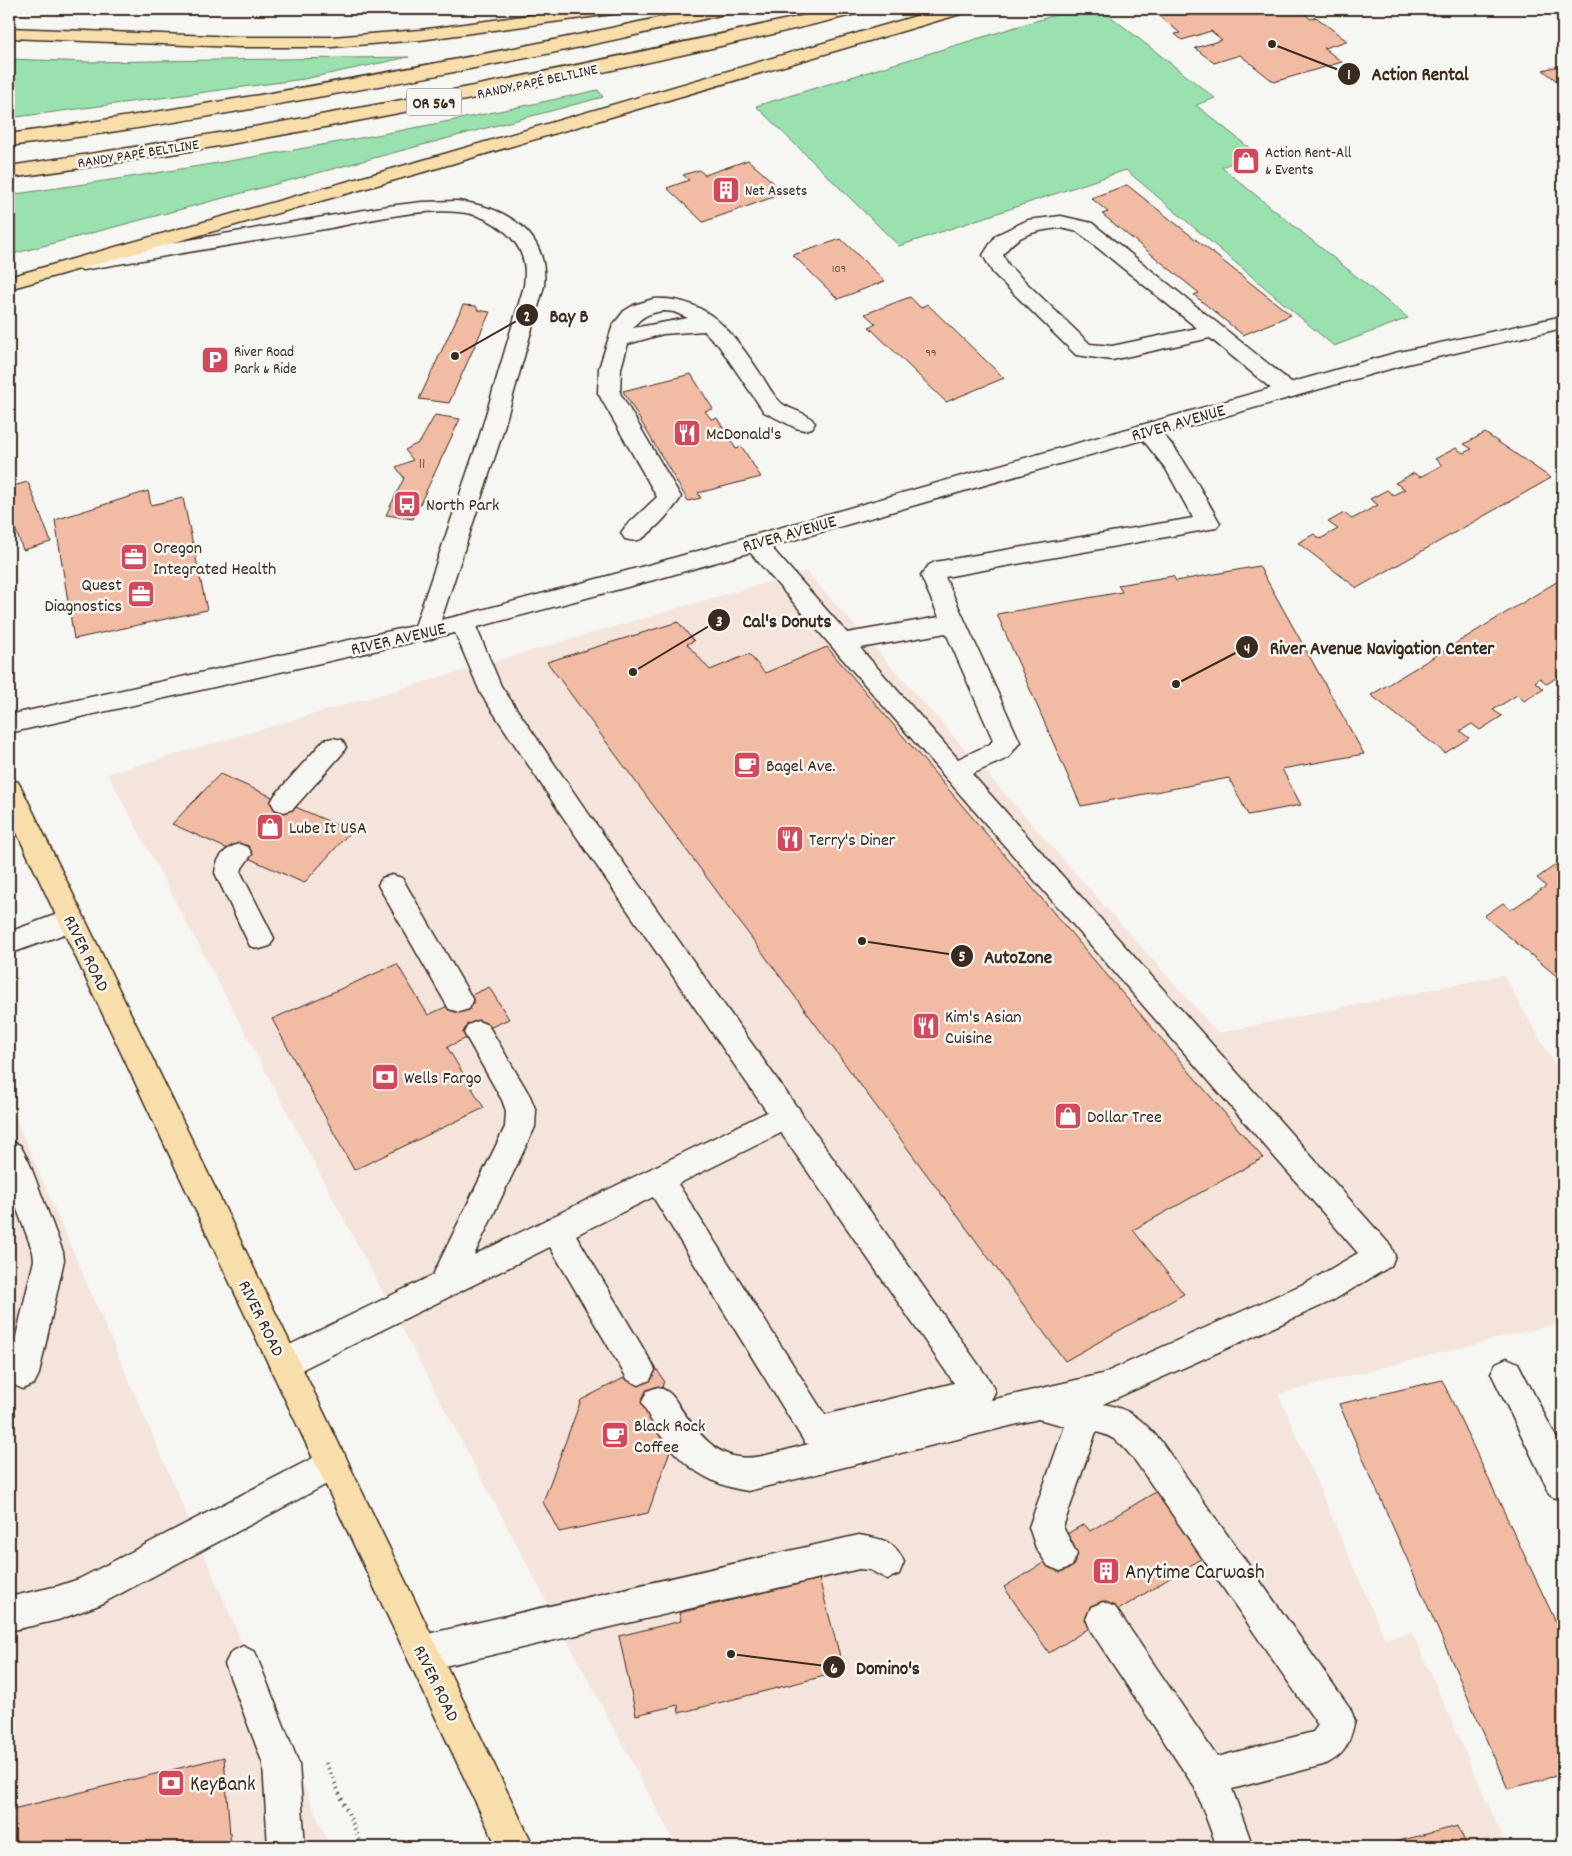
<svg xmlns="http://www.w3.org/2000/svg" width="1572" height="1856" font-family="Dekko,sans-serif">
  <rect width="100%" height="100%" fill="#f6f6f2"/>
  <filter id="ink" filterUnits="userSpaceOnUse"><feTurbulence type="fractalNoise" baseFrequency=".02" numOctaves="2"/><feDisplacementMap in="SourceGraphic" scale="10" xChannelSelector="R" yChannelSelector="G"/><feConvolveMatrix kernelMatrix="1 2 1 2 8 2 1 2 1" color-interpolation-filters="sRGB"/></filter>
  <g filter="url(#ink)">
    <path fill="#f4e4db" d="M806,571L1218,1033L1503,975L1563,1079V1322L1278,1394L1385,1639L1412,1632L1507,1847H677L108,774Z
      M9,1103L330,1847H9Z"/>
    <path fill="#99e1af" stroke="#6a8666" d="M1075,9H1101L1215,98L1196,105L1257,154L1221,167L1408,318L1334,346L1126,170L899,246L756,106Z
      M409,57L304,79L9,118V59L89,62Z
      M598,90L603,97L9,255V195C206,167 403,133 598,90Z"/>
    <path fill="#f1bba4" stroke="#3b2a1e" d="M1156,9H1298L1311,19L1316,17L1347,41L1324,48L1342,62L1274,82L1240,55L1214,63L1195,48L1222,40L1211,31L1182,40L1175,34L1180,33L1152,10Z
      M1563,65V86L1543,70Z
      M748,160L785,193L703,222L667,188L689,180L683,175L699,170L705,175Z
      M1127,185L1291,315L1243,335L1194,295L1199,293L1102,214L1108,212L1091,198Z
      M841,239L885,281L838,299L793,255Z
      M910,297L921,308L927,304L1004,378L946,402L869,327L876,324L865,314Z
      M463,305L476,306L478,310L490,312L449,403L419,399Z
      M691,374L713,409L705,411L711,419L717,418L736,449L742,447L761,477L698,493L701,498L688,501L623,391Z
      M435,415L460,419L413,519L386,515L404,478L396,467L413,460L405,450L420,442Z
      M1485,433L1551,478L1357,588L1298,543L1314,534L1320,539L1338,529L1328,522L1344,513L1352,519L1378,505L1370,499L1387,490L1393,495L1405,489L1395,483L1414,473L1420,477L1442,465L1435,459L1456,448L1463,453L1472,449L1464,444Z
      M28,482L51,542L23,550L9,512V487Z
      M148,491L151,505L183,498L207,610L74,639L55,520Z
      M1259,566L1364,754L1282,769L1301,805L1248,815L1229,778L1081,806L997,614L1122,592L1118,585L1173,576L1176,581Z
      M1563,578V660L1561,662L1563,663V673L1547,684L1540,678L1535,682L1544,689L1524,701L1517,695L1493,710L1502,716L1480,730L1472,724L1460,731L1469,738L1445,753L1371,695Z
      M678,622L694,641L687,644L710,670L749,654L765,673L827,647L1263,1158L1133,1230L1184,1294L1065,1361L547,662Z
      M220,774L284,802L351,831L304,883L172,824Z
      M1563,860V975L1559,978L1484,916L1503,903L1511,910L1546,886L1537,878Z
      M397,964L428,1015L489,987L509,1019L447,1047L484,1108L354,1170L272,1019Z
      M15,1177L25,1205L9,1211V1180Z
      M653,1363L664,1381L651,1422L671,1448L648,1513L559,1532L543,1502L581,1400Z
      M1442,1380L1563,1637V1774L1508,1789L1339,1404Z
      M1159,1490L1207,1555L1049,1653L1004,1587L1074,1544L1067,1534L1084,1524L1090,1531Z
      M819,1579L844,1671L679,1713L678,1705L636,1715L619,1636L681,1621L679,1613Z
      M224,1757L231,1847H9V1810Z
      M1458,1826L1467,1847H1375Z"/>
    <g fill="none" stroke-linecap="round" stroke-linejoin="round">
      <g stroke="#3b2a1e" stroke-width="3">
        <path id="service" d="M457,201C505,207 549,231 544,286L501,438L437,632L434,638L425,641L416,638L413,632L479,438L524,286C525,276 526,266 522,256C516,236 492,219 471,214C430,205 368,221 325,229C245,243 164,256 83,270L76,268L73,264L76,260L83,258L388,206L422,202Z
          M1061,216L1092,223L1296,386L1299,391L1296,396L1288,398L1280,396L1210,338L1112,360L1076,355L993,273L983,255L996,235L1028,220ZM1061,228L1078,232L1197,328L1112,346L1090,344L1009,266L1003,255C1016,234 1037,230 1061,228Z
          M653,299C709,296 734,335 762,376C767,384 773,395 780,402C790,411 807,411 815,423L812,428L804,430L796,428L764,412L719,346L704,331L663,334L628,344L621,368L620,393L681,497C675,508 652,533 641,539C635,542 630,540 625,539L621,533L625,527L657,497L598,393L599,368L613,325L624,311L634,305ZM665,311L674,312L688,318L633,328C641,316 651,312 665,311Z
          M1147,424C1172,430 1206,500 1220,523L1216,528L945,577L1020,742L1008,758L972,774L1391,1246L1395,1256L1391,1266L1332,1301L1103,1404C1131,1409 1141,1419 1160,1440L1350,1708L1355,1721C1349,1743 1346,1756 1323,1765L1232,1789L1253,1847H1217L1195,1788L1091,1631L1086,1619L1091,1607L1103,1602L1115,1607L1217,1757L1313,1732L1318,1725L1136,1462C1123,1446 1117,1437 1096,1432L1063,1527L1077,1554L1072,1566L1060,1571L1048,1566L1036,1548L1029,1527L1065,1426L1038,1419L748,1491C697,1484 662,1448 642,1402L647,1391L658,1387C675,1393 675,1402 686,1416C728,1474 749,1459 809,1444L805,1443L653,1197L576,1235L650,1360L655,1370L650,1380L639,1385L628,1380L550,1247L295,1373L284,1378L273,1373L268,1363L273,1353L433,1275L505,1127L506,1111L502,1100L464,1033L468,1025L478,1021L488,1025L530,1096L536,1111L535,1127L474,1255L767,1112L563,817L481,694L451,623L454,617L463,615L472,617L501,686L581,803L796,1106L798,1107L803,1116L990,1381L995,1392L991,1400L1102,1374L1310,1281L1358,1253L742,543L746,537L754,535L762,537L847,633L939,617L921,576L929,565L935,562L1193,518L1166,469L1136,431L1139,426ZM946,633L993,740L990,744L958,759L860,648ZM781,1133L954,1383L825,1415L678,1184Z
          M333,738L342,740L346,747L342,754L293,809L284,812L275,809L271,802L275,795L324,740Z
          M239,844L248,847L252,854L242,868L241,873L274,938L270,946L260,949L250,946L215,873C216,858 225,848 239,844Z
          M392,875L402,878L469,993L473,1001L469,1009L459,1012L449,1009L378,885L382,878Z
          M71,909L81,912L85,920L81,928L9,954V932Z
          M9,1141L20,1145L29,1162L63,1252L64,1260L39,1374L34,1384L23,1389L12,1384L9,1378V1366L34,1260L33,1252L9,1188Z
          M332,1448L344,1453L349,1464L344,1475L99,1605L58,1620L9,1631V1597L58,1586L79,1579Z
          M859,1535C881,1539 895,1540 904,1562L899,1574L887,1579L870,1570L859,1569L423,1671L411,1665L405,1653L411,1641L423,1635Z
          M243,1646L255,1652L299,1764L305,1847H268L263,1764L225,1664L231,1652Z"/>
      </g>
      <g stroke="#3b2a1e" stroke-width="3">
        <path id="minor" d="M1507,1358L1518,1363L1563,1451V1501L1551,1496L1491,1373L1496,1363Z"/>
      </g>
      <g stroke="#3b2a1e" stroke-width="3">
        <path id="tertiary" d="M1563,316V328L1407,364L661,578L463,631L9,733V715L463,615L652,564L1395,353Z"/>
      </g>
      <g stroke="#3b2a1e" stroke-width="3">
        <path id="primary" d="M9,779L18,782L22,789L534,1847H497L9,816Z"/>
      </g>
      <g stroke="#3b2a1e" stroke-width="3">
        <path id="motorway" d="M574,9H621L618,13L612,14L420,40L332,47H238L9,38V28L238,37H332L420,30Z
          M699,9H731L728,13C597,46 463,71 329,95C223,114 116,133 9,146V134C241,101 470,60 699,9Z
          M832,9H863L860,13C702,52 543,86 383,116C259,140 134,162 9,178V166C286,126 559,72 832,9Z
          M940,9H967L964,13L434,169L9,289V277L420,161Z"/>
      </g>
      <path stroke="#3b2a1e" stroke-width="4" stroke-dasharray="1 4.5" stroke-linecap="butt" d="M326,1763L363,1847"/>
      <use href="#service" fill="#f6f6f2" fill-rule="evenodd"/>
      <use href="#minor" fill="#f6f6f2" fill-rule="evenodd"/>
      <use href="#tertiary" fill="#f6f6f2" fill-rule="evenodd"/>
      <use href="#primary" fill="#f8deab" fill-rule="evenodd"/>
      <use href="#motorway" fill="#f8deab" fill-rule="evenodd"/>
    </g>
  </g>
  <defs>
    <g id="shop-square" transform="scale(1.4375)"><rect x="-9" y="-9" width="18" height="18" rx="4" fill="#d1495b" stroke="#f6f6f2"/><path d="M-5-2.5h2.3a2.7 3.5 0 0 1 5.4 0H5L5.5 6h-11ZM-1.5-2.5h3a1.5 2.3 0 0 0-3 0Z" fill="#fff"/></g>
    <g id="building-square" transform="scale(1.4375)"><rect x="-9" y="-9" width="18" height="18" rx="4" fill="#d1495b" stroke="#f6f6f2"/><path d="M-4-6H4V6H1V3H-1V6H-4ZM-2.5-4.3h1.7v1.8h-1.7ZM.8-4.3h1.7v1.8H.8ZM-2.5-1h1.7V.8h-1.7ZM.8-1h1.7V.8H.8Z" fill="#fff"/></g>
    <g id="parking-square" transform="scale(1.4375)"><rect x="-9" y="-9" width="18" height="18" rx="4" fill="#d1495b" stroke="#f6f6f2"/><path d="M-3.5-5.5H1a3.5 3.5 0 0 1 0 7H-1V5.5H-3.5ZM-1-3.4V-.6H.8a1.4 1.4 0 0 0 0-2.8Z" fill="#fff"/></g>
    <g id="restaurant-square" transform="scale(1.4375)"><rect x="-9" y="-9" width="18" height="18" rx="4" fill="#d1495b" stroke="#f6f6f2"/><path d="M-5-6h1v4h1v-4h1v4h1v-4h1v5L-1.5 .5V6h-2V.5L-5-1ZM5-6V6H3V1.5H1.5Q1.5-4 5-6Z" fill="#fff"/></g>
    <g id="bus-square" transform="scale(1.4375)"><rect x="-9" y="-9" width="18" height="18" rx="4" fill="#d1495b" stroke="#f6f6f2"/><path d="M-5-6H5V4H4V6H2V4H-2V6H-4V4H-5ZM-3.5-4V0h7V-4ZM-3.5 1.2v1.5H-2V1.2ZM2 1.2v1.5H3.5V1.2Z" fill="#fff"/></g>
    <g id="office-square" transform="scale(1.4375)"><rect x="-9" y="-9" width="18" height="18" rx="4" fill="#d1495b" stroke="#f6f6f2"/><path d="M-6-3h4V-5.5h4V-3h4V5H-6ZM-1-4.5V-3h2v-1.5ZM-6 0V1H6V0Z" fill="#fff"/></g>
    <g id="cafe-square" transform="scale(1.4375)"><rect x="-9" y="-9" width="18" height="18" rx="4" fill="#d1495b" stroke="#f6f6f2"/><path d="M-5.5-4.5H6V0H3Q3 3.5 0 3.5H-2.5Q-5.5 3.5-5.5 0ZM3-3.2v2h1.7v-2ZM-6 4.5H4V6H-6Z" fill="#fff"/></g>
    <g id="bank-square" transform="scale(1.4375)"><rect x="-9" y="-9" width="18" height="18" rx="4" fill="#d1495b" stroke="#f6f6f2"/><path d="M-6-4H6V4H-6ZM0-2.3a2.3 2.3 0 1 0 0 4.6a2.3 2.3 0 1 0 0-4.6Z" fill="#fff"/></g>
  </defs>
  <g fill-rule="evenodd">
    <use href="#shop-square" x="1246" y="161"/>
    <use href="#building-square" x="726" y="190"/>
    <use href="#parking-square" x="215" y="360"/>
    <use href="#restaurant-square" x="687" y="433"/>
    <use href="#bus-square" x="407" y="504"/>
    <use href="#office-square" x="134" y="557"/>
    <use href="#office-square" x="141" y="594"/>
    <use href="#cafe-square" x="747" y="765"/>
    <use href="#shop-square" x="270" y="827"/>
    <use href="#restaurant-square" x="790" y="839"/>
    <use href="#restaurant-square" x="926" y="1026"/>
    <use href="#bank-square" x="385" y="1077"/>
    <use href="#shop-square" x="1068" y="1116"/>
    <use href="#cafe-square" x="615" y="1435"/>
    <use href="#building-square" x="1106" y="1571"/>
    <use href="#bank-square" x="171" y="1783"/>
  </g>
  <g text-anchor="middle" stroke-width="5" stroke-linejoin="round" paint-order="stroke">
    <g font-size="12" fill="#684e40">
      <text x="839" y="272">109</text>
      <text x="931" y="356">99</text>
    </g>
    <g font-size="15" fill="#3b2a1e" stroke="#f6f6f2">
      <text transform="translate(537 81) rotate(-12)" y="5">RANDY PAPÉ BELTLINE</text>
      <text transform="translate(138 153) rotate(-9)" y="5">RANDY PAPÉ BELTLINE</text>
    </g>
    <g font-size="15" fill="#3b2a1e" stroke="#f6f6f2" text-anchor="start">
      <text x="1265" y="157">Action Rent-All<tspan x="1265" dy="17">&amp; Events</tspan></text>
      <text x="745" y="195">Net Assets</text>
      <text x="234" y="356">River Road<tspan x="234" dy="17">Park &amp; Ride</tspan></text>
    </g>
    <g font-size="15" fill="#684e40">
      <text x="422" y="468">11</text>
    </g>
    <rect fill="#f6f6f2" stroke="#73675e" stroke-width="1" x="406.5" y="88.5" width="55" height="27" rx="4"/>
    <g font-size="16" font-weight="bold" fill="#3b2a1e">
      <text x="434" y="108">OR 569</text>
    </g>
    <g font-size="18" fill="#3b2a1e" stroke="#f6f6f2">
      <text transform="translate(1178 422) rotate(-16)" y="6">RIVER AVENUE</text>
      <text transform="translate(789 533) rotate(-16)" y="6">RIVER AVENUE</text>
      <text transform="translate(398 638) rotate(-13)" y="6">RIVER AVENUE</text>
      <text transform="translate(87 953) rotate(64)" y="6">RIVER ROAD</text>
      <text transform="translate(262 1318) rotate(64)" y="6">RIVER ROAD</text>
      <text transform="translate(437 1683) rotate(64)" y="6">RIVER ROAD</text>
    </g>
    <g font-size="18" fill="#3b2a1e" stroke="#f6f6f2" text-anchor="start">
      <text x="706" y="439">McDonald's</text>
      <text x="426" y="510">North Park</text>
      <text x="153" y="553">Oregon<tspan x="153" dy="21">Integrated Health</tspan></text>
      <text x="122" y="590" text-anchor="end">Quest<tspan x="122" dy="21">Diagnostics</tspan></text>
      <text x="766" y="771">Bagel Ave.</text>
      <text x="289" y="833">Lube It USA</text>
      <text x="809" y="845">Terry's Diner</text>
      <text x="945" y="1022">Kim's Asian<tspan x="945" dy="21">Cuisine</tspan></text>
      <text x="404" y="1083">Wells Fargo</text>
      <text x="1087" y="1122">Dollar Tree</text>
      <text x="634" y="1431">Black Rock<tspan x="634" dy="21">Coffee</tspan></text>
    </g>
    <g font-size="21" fill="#3b2a1e" stroke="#f6f6f2" text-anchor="start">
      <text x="1125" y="1578">Anytime Carwash</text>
      <text x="190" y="1790">KeyBank</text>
    </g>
  </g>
  <path fill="none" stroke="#3b2a1e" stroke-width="2" d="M1272 44L1349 74M455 356L527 315M633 672L719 620M1176 684L1247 647M862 941L962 956M731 1654L834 1667"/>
  <g fill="#3b2a1e" stroke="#f6f6f2" stroke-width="2">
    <circle cx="1272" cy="44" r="5"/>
    <circle cx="455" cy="356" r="5"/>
    <circle cx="633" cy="672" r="5"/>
    <circle cx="1176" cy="684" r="5"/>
    <circle cx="862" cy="941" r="5"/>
    <circle cx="731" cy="1654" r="5"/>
    <circle cx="1349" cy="74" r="12"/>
    <circle cx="527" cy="315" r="12"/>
    <circle cx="719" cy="620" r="12"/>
    <circle cx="1247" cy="647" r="12"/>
    <circle cx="962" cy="956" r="12"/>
    <circle cx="834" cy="1667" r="12"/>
  </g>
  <g font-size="15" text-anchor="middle" font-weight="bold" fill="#fff">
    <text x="1349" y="79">1</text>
    <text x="527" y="321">2</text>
    <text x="719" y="626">3</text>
    <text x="1247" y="653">4</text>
    <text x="962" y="961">5</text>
    <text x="834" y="1673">6</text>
  </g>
  <g font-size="19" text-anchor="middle" font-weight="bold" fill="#3b2a1e" stroke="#f6f6f2" stroke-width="5" stroke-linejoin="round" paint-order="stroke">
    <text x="1420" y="80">Action Rental</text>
    <text x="569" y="322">Bay B</text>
    <text x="787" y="627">Cal's Donuts</text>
    <text x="1382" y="654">River Avenue Navigation Center</text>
    <text x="1018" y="963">AutoZone</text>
    <text x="888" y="1674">Domino's</text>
  </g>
  <rect width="1572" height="1856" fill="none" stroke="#f6f6f2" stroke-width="30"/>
  <rect x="15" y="15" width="1542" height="1826" fill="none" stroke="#3b2a1e" stroke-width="2" filter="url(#ink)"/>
</svg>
